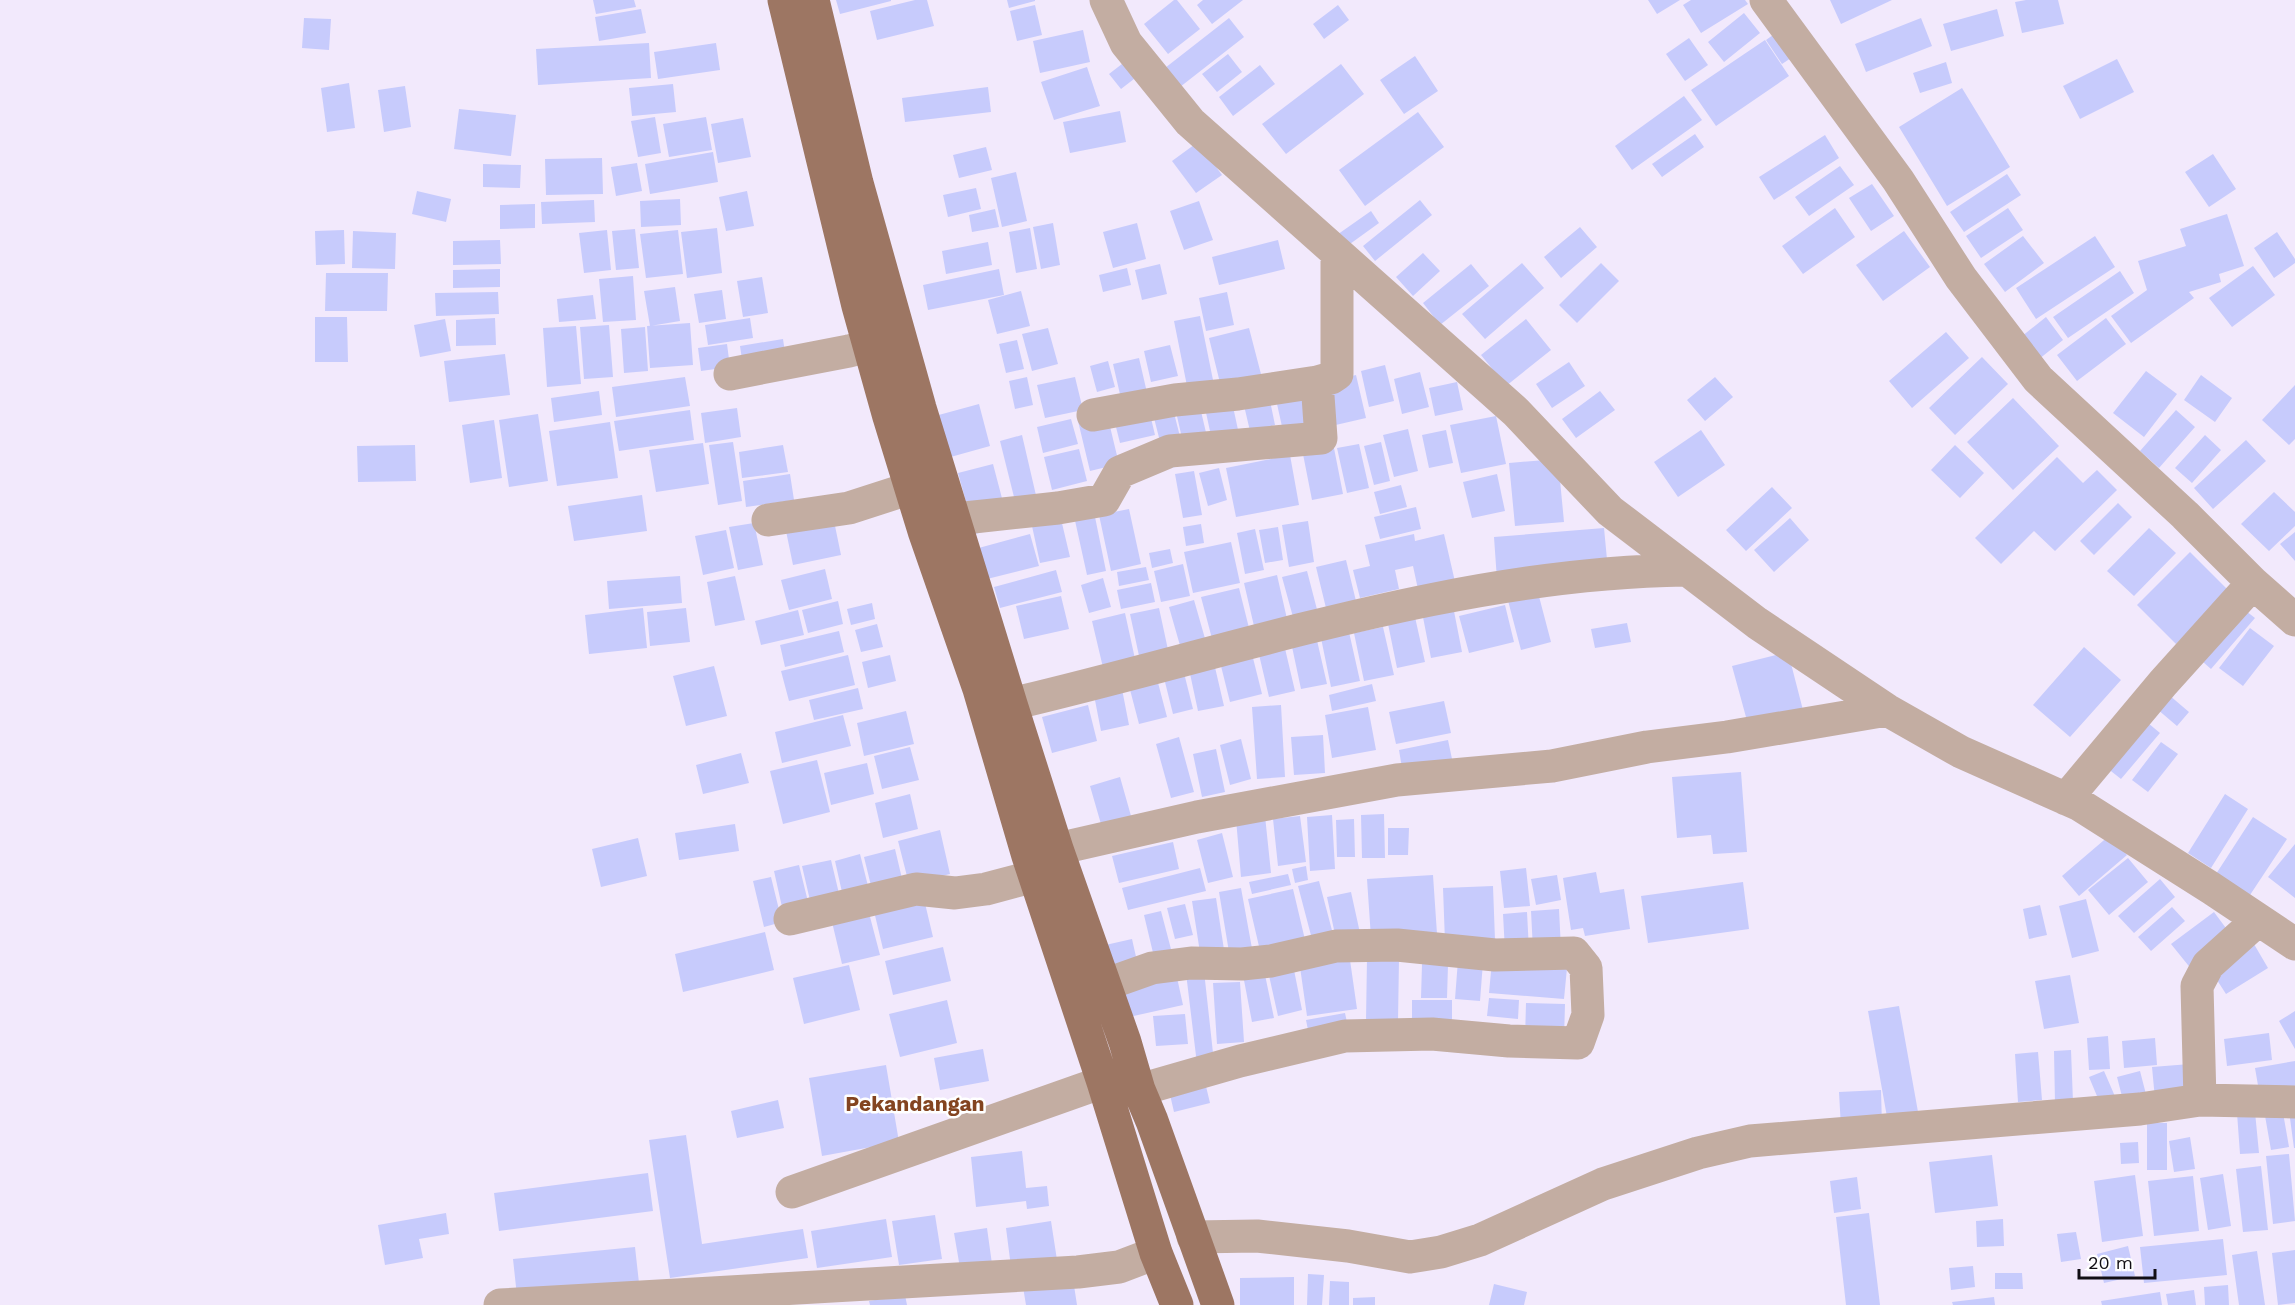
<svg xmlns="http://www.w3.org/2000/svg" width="2295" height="1305" font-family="'Work Sans',sans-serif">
  <rect width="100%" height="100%" fill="#f2e9fc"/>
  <path fill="#c7cbfc" d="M593,0H634L636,7L596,14Z
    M836,0H891V1L840,14Z
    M915,0H927L934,26L877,40L870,11Z
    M1007,0H1035V1L1009,8Z
    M1174,0H1177L1200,29L1168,54L1144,24Z
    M1203,0H1243L1212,24L1197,5Z
    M1648,0H1680L1657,14Z
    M1691,0H1745L1748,4L1701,33L1683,5Z
    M1830,0H1892L1841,24Z
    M2026,0H2058L2064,24L2022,33L2015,2Z
    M1035,5L1042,35L1017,41L1010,11Z
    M1338,5L1349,20L1324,39L1313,24Z
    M641,9L646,33L599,41L595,17Z
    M1997,9L2004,36L1951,51L1943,24Z
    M1744,13L1760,33L1724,62L1708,42Z
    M304,18L331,19L329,50L302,48Z
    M1229,18L1244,37L1180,87L1165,68Z
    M1921,18L1932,46L1866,72L1855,44Z
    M1783,28L1800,52L1782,64L1766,40Z
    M1083,30L1090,62L1040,73L1033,41Z
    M1689,38L1708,65L1685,81L1666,54Z
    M1765,40L1789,76L1716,126L1691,90Z
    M649,43L651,78L538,85L536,49Z
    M716,43L720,70L658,79L654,52Z
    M1228,54L1242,72L1217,92L1202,74Z
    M1415,56L1438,91L1404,114L1380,80Z
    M1131,57L1143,72L1121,89L1109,74Z
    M2117,59L2134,92L2080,119L2063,86Z
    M1946,62L1952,83L1920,93L1913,73Z
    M1341,64L1364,94L1286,154L1262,124Z
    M1260,65L1275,84L1233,116L1219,97Z
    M1087,67L1100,106L1054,120L1041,82Z
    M349,83L355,128L327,132L321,88Z
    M673,84L676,112L632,116L629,88Z
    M405,86L411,127L384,132L378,90Z
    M988,87L991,112L905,122L902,98Z
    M1962,88L2010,167L1947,206L1899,127Z
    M1684,96L1702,120L1632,170L1615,146Z
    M459,109L516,115L511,156L454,149Z
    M1120,111L1126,142L1070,153L1063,122Z
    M1418,112L1444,147L1365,206L1339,170Z
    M655,117L661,153L638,157L631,121Z
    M706,117L712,150L669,157L663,124Z
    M743,118L751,157L718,163L711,124Z
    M1695,134L1704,147L1662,177L1652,164Z
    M1825,135L1839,158L1774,200L1759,177Z
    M1198,142L1222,175L1196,193L1172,161Z
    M986,147L992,170L959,178L953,155Z
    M713,152L718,182L650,194L645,164Z
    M2213,154L2236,189L2209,207L2185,172Z
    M602,158L603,194L546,195L545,159Z
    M637,163L642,191L616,196L611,167Z
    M483,164L521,165L520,188L483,187Z
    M1840,166L1854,185L1809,216L1795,197Z
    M1016,172L1027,221L1002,227L991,178Z
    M2007,174L2021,195L1964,232L1950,212Z
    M1872,184L1894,216L1871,231L1849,198Z
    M976,188L981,209L948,217L943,195Z
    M417,191L451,199L446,222L412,214Z
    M747,191L754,226L726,231L719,197Z
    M680,199L681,225L641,227L640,201Z
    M594,200L595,222L542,224L541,202Z
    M1420,200L1432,215L1375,261L1363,246Z
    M1199,201L1213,240L1184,250L1170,211Z
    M535,204V228L500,229V205Z
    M1835,208L1855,237L1803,274L1782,246Z
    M2008,208L2023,230L1981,258L1966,236Z
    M995,209L999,227L972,232L969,215Z
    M1371,211L1379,223L1343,249L1334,237Z
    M2227,214L2244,266L2219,274L2221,282L2189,292L2194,298L2131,343L2111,316L2147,290L2138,261L2186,246L2180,229Z
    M1053,223L1060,265L1041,269L1033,227Z
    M1137,223L1146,259L1113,268L1103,232Z
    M1580,227L1597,247L1561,278L1544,257Z
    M717,228L722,273L687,278L681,232Z
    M1030,228L1037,269L1016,273L1009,232Z
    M635,229L639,268L616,270L612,231Z
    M344,230L345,264L316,265L315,231Z
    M607,230L611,270L584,273L579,233Z
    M678,230L683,274L646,278L640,234Z
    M353,231L396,233L395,269L352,268Z
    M1904,231L1930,267L1883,301L1856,265Z
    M2277,232L2295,259V263L2274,278L2254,248Z
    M2023,236L2044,263L2005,292L1984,264Z
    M2095,236L2115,267L2036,319L2016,288Z
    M500,240L501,264L453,265V241Z
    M1278,240L1285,269L1219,285L1212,257Z
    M988,242L992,265L946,274L942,251Z
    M1423,253L1440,271L1413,296L1396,277Z
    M1522,263L1544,288L1485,339L1462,314Z
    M1601,263L1619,281L1577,323L1559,305Z
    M1160,264L1167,294L1142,300L1135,270Z
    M1471,264L1489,286L1440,325L1423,303Z
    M2253,266L2275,295L2232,327L2209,298Z
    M1127,268L1131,285L1103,292L1099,275Z
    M500,269V287L453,288V270Z
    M999,269L1004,295L928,310L923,285Z
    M2120,271L2134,293L2068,338L2053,317Z
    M326,273H388L387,311H325Z
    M633,276L636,320L603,322L599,279Z
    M762,277L768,313L743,317L737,281Z
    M675,287L680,321L650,326L644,291Z
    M722,290L726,319L699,323L694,294Z
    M1021,291L1030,326L997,334L988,300Z
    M498,292L499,314L436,316L435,293Z
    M1227,292L1234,325L1206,331L1199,298Z
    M593,295L596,319L559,322L557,299Z
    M1200,316L1213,380L1187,386L1174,321Z
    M315,317H347L348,362H315Z
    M2046,317L2063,340L2034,363L2016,341Z
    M495,318L496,345L456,346V320Z
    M750,318L753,338L708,345L705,325Z
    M2106,318L2126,344L2077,381L2057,355Z
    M445,319L451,351L420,357L414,325Z
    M1526,319L1551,350L1506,386L1481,355Z
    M690,323L693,365L650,368L647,326Z
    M609,325L613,377L584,379L580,327Z
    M576,326L581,384L547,387L543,328Z
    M645,327L648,371L624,373L621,329Z
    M1048,328L1058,364L1032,371L1022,334Z
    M1249,328L1262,378L1221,387L1209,338Z
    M1946,332L1969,358L1912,408L1889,381Z
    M783,339L786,359L743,366L740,346Z
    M1017,340L1024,369L1006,373L999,344Z
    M727,344L730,367L701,371L698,348Z
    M1170,345L1178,376L1151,382L1144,351Z
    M505,354L510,395L449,402L444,361Z
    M1982,357L2008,384L1955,435L1929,408Z
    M1139,358L1148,397L1122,403L1113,364Z
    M1108,361L1115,387L1097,392L1090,366Z
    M1569,362L1585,386L1552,408L1536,384Z
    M1385,365L1394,401L1369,407L1361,371Z
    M2146,371L2177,394L2144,437L2113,413Z
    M1420,372L1429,407L1402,414L1394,379Z
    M1356,375L1366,418L1314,430L1304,387Z
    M2201,375L2232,398L2215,422L2184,400Z
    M685,377L690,406L616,417L612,387Z
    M1027,377L1033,405L1015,409L1009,381Z
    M1075,377L1083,410L1045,418L1037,385Z
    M1715,377L1733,397L1705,421L1687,400Z
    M1457,382L1463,410L1435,416L1429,388Z
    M2295,385V439L2289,445L2262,420Z
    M1301,389L1309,425L1283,431L1275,395Z
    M599,391L602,415L554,422L551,398Z
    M1268,391L1275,425L1250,431L1242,397Z
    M1600,391L1615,410L1576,438L1562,419Z
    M2013,398L2059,446L2013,490L1967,442Z
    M1232,402L1240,439L1213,445L1205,408Z
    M979,404L990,446L947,458L935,416Z
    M1200,407L1212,458L1188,464L1176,412Z
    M737,408L741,437L705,443L701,413Z
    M690,410L694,440L619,451L614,421Z
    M2176,410L2195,427L2159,468L2140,451Z
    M1174,413L1187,464L1167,469L1154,418Z
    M538,414L548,481L509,487L499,420Z
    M1107,414L1119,464L1090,471L1078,421Z
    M1150,414L1155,435L1120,443L1115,423Z
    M1496,416L1506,464L1461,473L1450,425Z
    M1071,419L1078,444L1043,453L1037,427Z
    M494,420L502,478L470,483L462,425Z
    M610,422L618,478L557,486L549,431Z
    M1408,429L1418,471L1394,477L1383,435Z
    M1446,430L1453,463L1429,468L1422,435Z
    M1701,430L1725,465L1678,497L1654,462Z
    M1022,435L1038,504L1017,509L1000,441Z
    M2205,435L2221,450L2192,483L2175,468Z
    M2246,440L2266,461L2213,509L2194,488Z
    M733,442L742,501L718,505L709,445Z
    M1381,442L1390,481L1374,485L1364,446Z
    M703,443L709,484L656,492L649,450Z
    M1333,443L1343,494L1312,500L1302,449Z
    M1359,444L1369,488L1347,493L1337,448Z
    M415,445L416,481L358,482L357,446Z
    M783,445L788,472L742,478L739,452Z
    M1955,445L1984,473L1960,498L1931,470Z
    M1079,449L1087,481L1052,490L1044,457Z
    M1290,455L1299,505L1236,517L1226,468Z
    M2057,457L2083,483L2097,470L2117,490L2055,551L2034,531L2001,564L1975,538Z
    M1558,459L1564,522L1515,526L1509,463Z
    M993,464L1009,525L975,534L958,473Z
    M1219,468L1227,500L1208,506L1199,473Z
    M1194,471L1202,515L1183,518L1175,474Z
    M790,474L794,500L746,507L743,481Z
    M1497,474L1505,511L1472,518L1463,482Z
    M1401,485L1407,507L1380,514L1374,492Z
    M1772,487L1792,508L1746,551L1726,530Z
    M2274,492L2295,512V526L2269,551L2241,524Z
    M642,495L647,531L574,541L568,506Z
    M2118,503L2132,517L2094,555L2080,541Z
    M1416,507L1421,529L1380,539L1374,517Z
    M1129,509L1141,564L1111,571L1099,515Z
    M1094,512L1106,571L1087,575L1074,516Z
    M1790,518L1809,540L1774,572L1754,550Z
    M1061,519L1070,557L1040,563L1032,526Z
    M834,521L841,555L793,565L786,531Z
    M1308,521L1314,562L1289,567L1282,525Z
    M754,523L763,565L738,570L729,527Z
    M1201,524L1204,543L1186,546L1183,527Z
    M1278,527L1283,560L1265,563L1259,530Z
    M1604,528L1608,570L1497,580L1494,537Z
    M2149,528L2176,553L2134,596L2107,571Z
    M1255,529L1264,570L1245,574L1237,533Z
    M726,530L734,568L703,575L695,536Z
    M2295,532V561L2280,544Z
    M1030,534L1039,566L983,580L975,549Z
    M1414,534L1415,541L1444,534L1456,586L1419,594L1413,566L1395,570L1399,589L1360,598L1353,570L1370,566L1365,545Z
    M1231,542L1240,583L1193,593L1184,552Z
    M1170,549L1173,563L1152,568L1149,553Z
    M2190,552L2229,591L2176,644L2137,605Z
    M1346,560L1356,601L1326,608L1316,567Z
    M1183,564L1190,596L1161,602L1154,571Z
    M1146,567L1149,580L1119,586L1117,572Z
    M825,569L832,599L789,610L781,580Z
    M1056,570L1062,592L1000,608L994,587Z
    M1307,571L1320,621L1296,628L1282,577Z
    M1277,575L1290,632L1257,639L1244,583Z
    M680,576L682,603L609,609L607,581Z
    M735,576L745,620L715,626L707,582Z
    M1103,578L1111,607L1089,613L1081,585Z
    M1151,583L1155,602L1121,609L1117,590Z
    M1536,585L1551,642L1521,650L1506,593Z
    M1239,588L1252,640L1215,650L1201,597Z
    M1061,596L1069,629L1024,639L1016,606Z
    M1194,600L1206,642L1181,649L1169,607Z
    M838,601L843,624L808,633L802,610Z
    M1452,601L1462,652L1431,658L1421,607Z
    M872,603L875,619L851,625L847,609Z
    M2237,604L2255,618L2211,669L2194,654Z
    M1505,605L1514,642L1469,653L1459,616Z
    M643,608L647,648L589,654L585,615Z
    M686,608L690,642L650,646L647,612Z
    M1159,608L1170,659L1141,665L1130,614Z
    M1413,608L1425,662L1397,668L1386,614Z
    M798,610L804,635L761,645L755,621Z
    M1125,613L1137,668L1105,676L1092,621Z
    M1627,623L1631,642L1595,648L1591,629Z
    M877,624L883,647L861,652L855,630Z
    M1383,627L1394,675L1364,681L1354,633Z
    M2250,628L2274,646L2243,686L2219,668Z
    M839,631L844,652L785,667L780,645Z
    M1349,632L1360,681L1331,687L1321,638Z
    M1316,636L1327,684L1301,689L1291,642Z
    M1283,640L1295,691L1269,697L1257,646Z
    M2084,647L2121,680L2070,737L2033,705Z
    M1251,650L1262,694L1230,702L1219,658Z
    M1788,652L1804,714L1749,728L1732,666Z
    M848,655L855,685L789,701L781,671Z
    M890,655L896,681L868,688L862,662Z
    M1214,663L1224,706L1198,711L1189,669Z
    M714,666L727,716L686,726L673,676Z
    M1184,673L1193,709L1173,714L1164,678Z
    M1156,675L1167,717L1139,724L1128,682Z
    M1372,684L1376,701L1332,711L1329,695Z
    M858,688L863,709L814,720L809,700Z
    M1122,689L1129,725L1101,731L1094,695Z
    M2169,695L2189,712L2177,726L2157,709Z
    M1444,701L1451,733L1396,744L1389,712Z
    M1088,705L1097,741L1052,753L1042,717Z
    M1281,705L1285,777L1257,779L1252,707Z
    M1368,707L1376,750L1332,758L1325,715Z
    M906,711L914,744L864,756L857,723Z
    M2136,713L2160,733L2121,779L2097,760Z
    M843,715L851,746L782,763L775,732Z
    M1323,735L1325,773L1294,775L1291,737Z
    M1179,737L1194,792L1171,798L1156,744Z
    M1241,739L1251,779L1230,785L1220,745Z
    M1448,740L1452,759L1402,768L1399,750Z
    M2161,742L2178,754L2148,792L2132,780Z
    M910,747L919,780L882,789L874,756Z
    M1216,749L1225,792L1202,797L1193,754Z
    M741,753L749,783L703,794L696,765Z
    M817,760L830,812L783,824L770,771Z
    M867,763L874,794L831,805L824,773Z
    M1741,772L1747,852L1713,854L1711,835L1677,838L1672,777Z
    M1120,777L1133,823L1103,831L1090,786Z
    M910,794L918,829L883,838L875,803Z
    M2225,794L2248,809L2211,868L2188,853Z
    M1384,814L1385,858H1362L1361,815Z
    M1332,815L1335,869L1310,871L1307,817Z
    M1265,816L1271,873L1241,877L1236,819Z
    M1300,816L1306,862L1278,866L1273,819Z
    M2253,817L2287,839L2250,895L2216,874Z
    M1354,819L1355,857H1337L1336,820Z
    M735,824L739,851L679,860L675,833Z
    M1388,828H1409L1408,855H1388Z
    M940,830L950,874L909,884L898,841Z
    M1222,833L1233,877L1208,883L1197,840Z
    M2110,835L2127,855L2079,896L2062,876Z
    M638,838L647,876L601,887L592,849Z
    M1173,842L1179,869L1119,883L1112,856Z
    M2295,844V898L2268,877Z
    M895,849L904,887L873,894L864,857Z
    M860,854L870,894L844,901L835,861Z
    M2128,858L2148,882L2109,915L2088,890Z
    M831,860L841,902L812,909L802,866Z
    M799,865L810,910L784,916L774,871Z
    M1306,866L1308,880L1295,883L1292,869Z
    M1200,868L1206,891L1128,910L1122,888Z
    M1526,868L1530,906L1504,908L1500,871Z
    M1596,872L1600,893L1624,889L1630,929L1585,936L1583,928L1571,930L1563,878Z
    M1288,874L1291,885L1252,894L1249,882Z
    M1433,875L1437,934L1371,938L1367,879Z
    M1557,875L1561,900L1536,905L1531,879Z
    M771,877L782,922L764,927L753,881Z
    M2160,879L2175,897L2134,933L2118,916Z
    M1319,881L1334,938L1313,943L1298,886Z
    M1743,882L1749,929L1648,943L1641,896Z
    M1493,886L1495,940L1445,942L1443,888Z
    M1241,888L1253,954L1230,958L1219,892Z
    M1293,889L1306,944L1261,955L1248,899Z
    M1351,892L1360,933L1336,939L1327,897Z
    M923,895L933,937L883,949L873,907Z
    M1216,898L1225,956L1201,959L1192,901Z
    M2086,899L2099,951L2072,958L2059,906Z
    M1185,904L1193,935L1175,939L1167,908Z
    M2040,905L2047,935L2029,939L2023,909Z
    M2172,907L2185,921L2151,951L2138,937Z
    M1559,909L1561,949L1533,950L1531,911Z
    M1161,911L1172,953L1154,957L1144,915Z
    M1527,912L1529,950L1505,951L1503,914Z
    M2214,912L2234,939L2192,970L2171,944Z
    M869,913L880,955L842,964L832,922Z
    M765,932L774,970L683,992L675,954Z
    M1132,939L1139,970L1108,977L1101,946Z
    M2251,939L2268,968L2226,994L2208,966Z
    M943,947L951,981L893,995L885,961Z
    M1367,958L1399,959L1398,1021H1366Z
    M1350,960L1357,1009L1307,1016L1300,967Z
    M1458,960L1483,962L1480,1001L1455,999Z
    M1492,961L1567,968L1564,999L1489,993Z
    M1422,964L1448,965L1447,998H1421Z
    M849,965L860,1010L804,1024L793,978Z
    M1293,965L1302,1010L1278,1016L1268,971Z
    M1264,970L1274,1018L1252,1022L1243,975Z
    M1204,971L1214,1062L1197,1064L1186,973Z
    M1176,973L1183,1005L1129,1017L1122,986Z
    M2070,975L2079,1023L2044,1029L2035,981Z
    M1240,982L1244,1042L1217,1044L1213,983Z
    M1489,998L1519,1000L1518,1019L1487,1016Z
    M947,1000L957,1043L900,1057L889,1014Z
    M1412,1000H1452V1026H1412Z
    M1526,1003L1565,1004L1564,1039H1525Z
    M1899,1006L1920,1123L1889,1128L1868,1011Z
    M2295,1011V1049L2279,1021Z
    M1345,1013L1348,1027L1309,1035L1306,1020Z
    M1185,1014L1188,1044L1156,1046L1153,1016Z
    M2269,1033L2272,1060L2227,1066L2224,1039Z
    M2108,1036L2110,1069L2089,1070L2087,1038Z
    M2155,1038L2157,1065L2124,1068L2122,1041Z
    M983,1049L989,1081L940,1090L934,1058Z
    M2071,1050L2073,1102L2055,1103L2054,1051Z
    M2038,1052L2042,1100L2018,1102L2015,1054Z
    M2295,1061V1092L2260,1097L2255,1068Z
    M2190,1064L2193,1096L2155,1099L2152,1067Z
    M886,1065L899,1142L822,1156L809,1078Z
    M2104,1071L2117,1101L2102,1108L2089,1077Z
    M2140,1071L2148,1102L2125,1108L2117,1077Z
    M1204,1078L1210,1103L1174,1112L1168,1086Z
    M1881,1090L1882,1126L1841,1128L1839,1092Z
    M778,1100L784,1128L737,1138L731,1111Z
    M2282,1107L2289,1147L2271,1150L2264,1110Z
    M2295,1110V1148H2294L2289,1111Z
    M2255,1112L2259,1153L2240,1154L2237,1113Z
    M2147,1123H2167V1170H2147Z
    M686,1135L702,1244L803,1229L808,1258L670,1278L649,1140Z
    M2190,1137L2195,1169L2174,1172L2169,1141Z
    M2138,1142L2139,1163L2121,1164L2120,1143Z
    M1022,1151L1026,1188L1047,1186L1049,1206L1027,1209L1026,1201L976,1207L971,1157Z
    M2289,1154L2295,1221L2273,1224L2266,1156Z
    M1992,1155L1998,1206L1935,1213L1929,1162Z
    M2261,1166L2268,1230L2243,1232L2236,1169Z
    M648,1173L653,1211L499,1231L494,1193Z
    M2223,1174L2231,1226L2208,1230L2200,1178Z
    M2135,1175L2143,1236L2102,1242L2094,1181Z
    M2193,1176L2199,1231L2154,1236L2148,1181Z
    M1857,1177L1861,1209L1834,1213L1830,1181Z
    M446,1213L449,1234L419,1239L423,1258L385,1265L378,1225Z
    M1869,1213L1880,1305H1846L1836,1217Z
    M935,1215L942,1259L899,1265L892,1221Z
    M886,1219L892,1257L817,1268L811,1231Z
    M2003,1219L2004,1246L1977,1247L1976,1221Z
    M1051,1221L1057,1260L1011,1267L1006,1228Z
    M987,1228L992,1264L960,1268L954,1233Z
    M2076,1232L2081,1259L2061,1262L2057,1234Z
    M2223,1239L2227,1275L2144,1283L2140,1247Z
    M2128,1246L2135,1276L2104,1283L2097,1254Z
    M635,1247L639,1283L517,1296L513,1259Z
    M2295,1250V1303L2278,1305L2272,1253Z
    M2257,1251L2265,1305H2239L2232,1255Z
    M1973,1266L1975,1287L1951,1290L1949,1268Z
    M1995,1273H2022L2023,1289H1995Z
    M1308,1274L1324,1275L1322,1305H1307Z
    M1294,1277V1305H1240V1278Z
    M1073,1279L1077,1305H1026L1023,1287Z
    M1330,1281L1349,1282V1305H1329Z
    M1494,1284L1527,1292L1524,1305H1489Z
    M2228,1285L2229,1305H2205L2204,1287Z
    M2194,1290L2196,1305H2168L2166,1294Z
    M2160,1292L2162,1305H2102L2101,1301Z
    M905,1295L907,1305H870L869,1301Z
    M1375,1297V1305H1353V1298Z
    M1994,1297L1995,1305H1953L1952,1302Z"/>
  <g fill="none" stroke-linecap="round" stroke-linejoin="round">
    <path stroke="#c3ada2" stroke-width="33" d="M1106,0L1126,43L1190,122L1516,412L1610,511L1757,623L1887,710L1961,752L2080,805L2211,888L2295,944
      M1766,0L1898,180L1961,278L2038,379L2185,515L2253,583L2295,620
      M730,374L849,351L896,339
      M1093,415L1175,400L1238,394L1317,382L1331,378L1337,374V253
      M955,519L1058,508L1104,500L1120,472L1170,451L1321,438L1317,382
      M768,520L849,508L911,488
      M1011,704C1233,652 1456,573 1685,570
      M2066,799L2163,683L2253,583
      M1057,849L1197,817L1397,780L1552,766L1647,747L1727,737L1887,710
      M790,919L916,889L955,893L986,889L1035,876
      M1104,985L1152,968L1191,963L1242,964L1271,961L1336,946L1397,945L1495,955L1574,953L1586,968L1588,1015L1578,1043L1509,1041L1432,1034L1345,1036L1240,1061L1139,1090
      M2200,1100L2197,986L2208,965L2258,920
      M792,1192L1103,1082
      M1193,1237L1257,1236L1348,1246L1410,1257L1441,1252L1480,1240L1603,1184L1698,1153L1750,1141L2140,1109L2200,1100L2295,1102
      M500,1305L1078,1272L1119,1267L1156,1253"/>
    <path stroke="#9d7663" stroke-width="33" d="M784,0L858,306L889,417L924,531L979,689L1028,856L1103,1082L1156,1253L1177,1305
      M813,0L857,183L920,408L1011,704L1057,849L1125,1042L1139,1090L1152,1121L1218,1305"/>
  </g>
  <g text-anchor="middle" stroke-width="5" stroke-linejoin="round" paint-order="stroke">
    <g font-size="21" font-weight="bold" fill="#834420" stroke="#fff">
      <text x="915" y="1111">Pekandangan</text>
    </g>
  </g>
  <path d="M2079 1269v9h76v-9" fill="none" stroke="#110e14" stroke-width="3"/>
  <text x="2088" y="1269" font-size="18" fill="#110e14" stroke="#ffffff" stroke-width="4.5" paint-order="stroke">20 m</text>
</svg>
